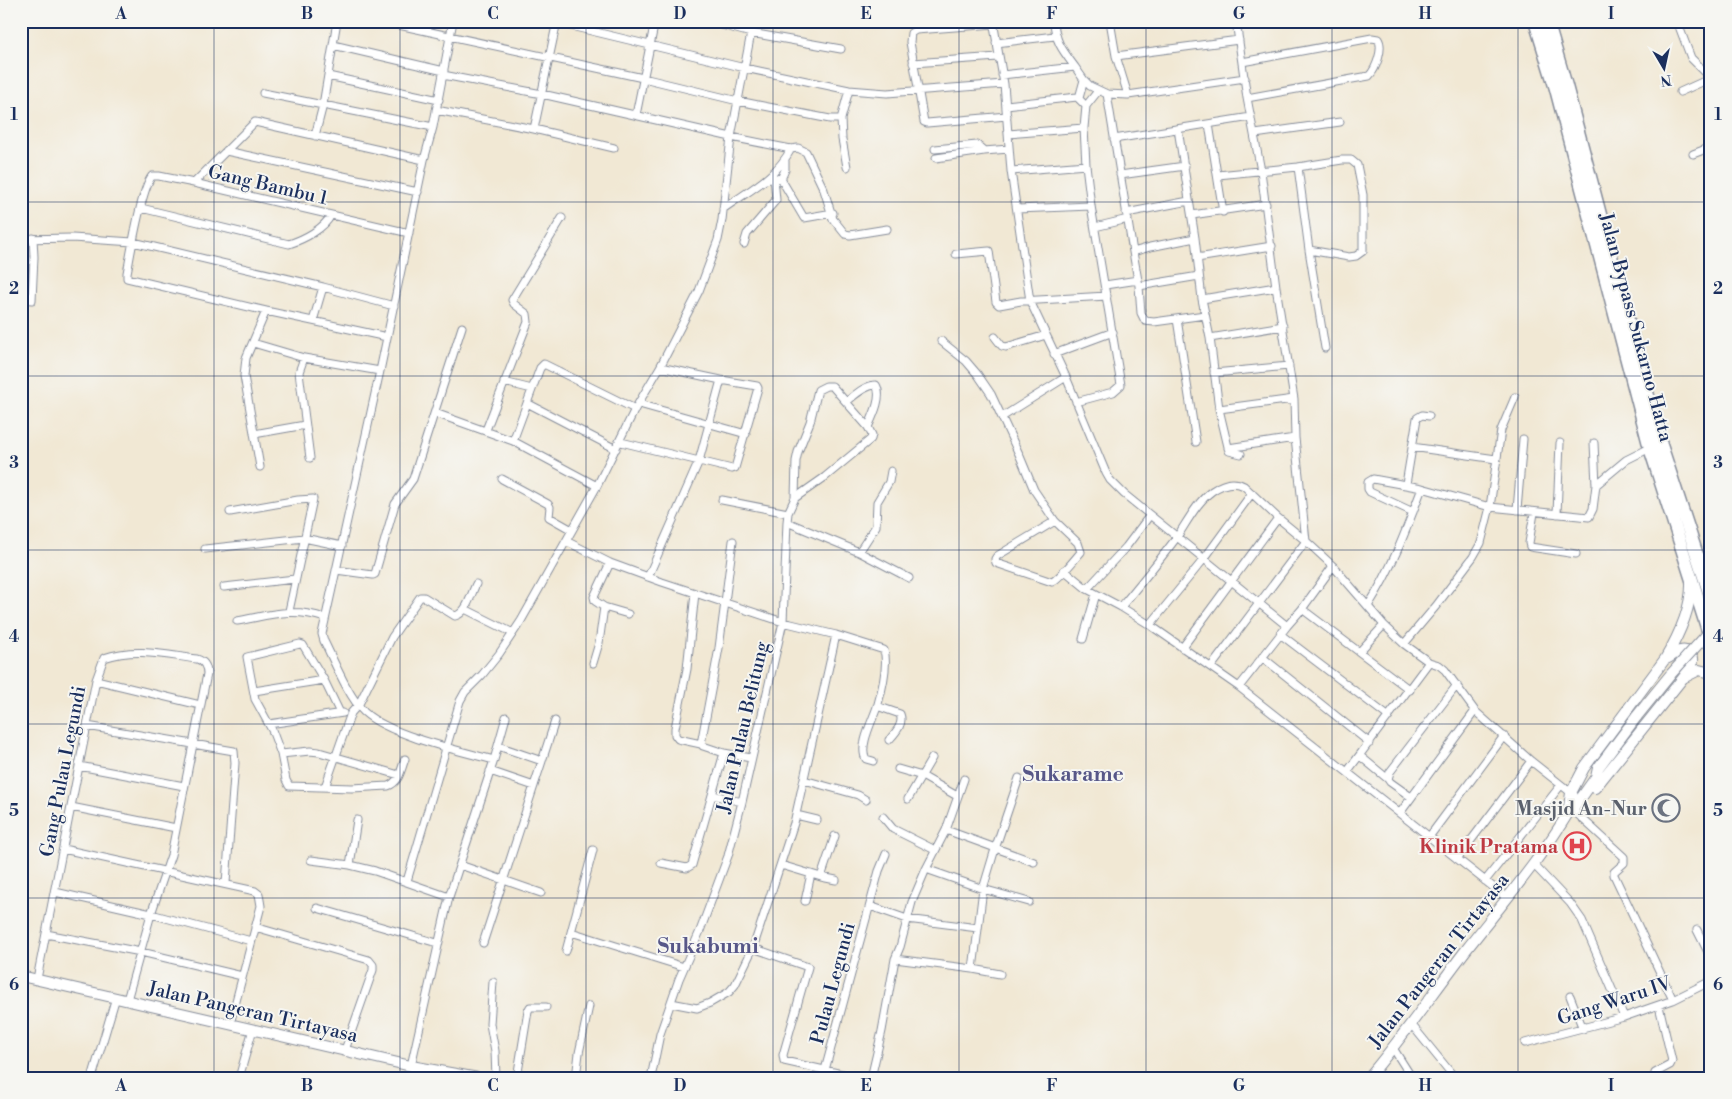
<svg xmlns="http://www.w3.org/2000/svg" width="1732" height="1099" font-family="'Libre Bodoni',serif">
  <rect width="100%" height="100%" fill="#f6f6f2"/>
  <filter id="ink" filterUnits="userSpaceOnUse"><feTurbulence type="fractalNoise" baseFrequency=".02" numOctaves="2"/><feDisplacementMap in="SourceGraphic" scale="10" xChannelSelector="R" yChannelSelector="G"/><feConvolveMatrix kernelMatrix="1 2 1 2 8 2 1 2 1" color-interpolation-filters="sRGB"/></filter>
  <filter id="wash" filterUnits="userSpaceOnUse"><feTurbulence type="fractalNoise" baseFrequency=".0096" numOctaves="4" result="noise"/><feDisplacementMap in="SourceGraphic" scale="20" xChannelSelector="R" yChannelSelector="G"/><feGaussianBlur stdDeviation="1.12" result="paint"/><feColorMatrix in="noise" values="0 0 0 0 0 0 0 0 0 0 0 0 0 0 0 0 0 1.4 0 .05"/><feComposite in="paint" operator="in"/></filter>
  <g filter="url(#wash)">
    <rect width="100%" height="100%" fill="#f1e8d4"/>
  </g>
  <g filter="url(#ink)">
    <g fill="none" stroke-linecap="round" stroke-linejoin="round">
      <g stroke="#868c99" stroke-width="9">
        <path id="street" d="M380,21L643,78L738,101L830,119H841L849,90
          M453,21L433,127L424,160L380,371L322,634L324,641C334,661 348,696 364,712C389,735 460,751 494,760
          M550,21L745,68L849,90L887,93L1004,84
          M707,21L751,33L841,49
          M993,21L1004,84L1011,171L1030,301L1066,377L1106,473L1110,480L1124,494L1287,626
          M1054,21C1055,42 1063,51 1075,67
          M1110,21L1116,56L1128,95
          M1236,21L1247,98L1261,171L1276,287L1294,399L1295,438L1306,541L1333,566L1384,625L1404,644L1429,662L1439,665L1445,670L1475,711L1531,761L1574,795
          M1604,21L1618,23L1635,21
          M1677,21L1691,58L1711,78L1680,92
          M994,24L916,30L911,33L910,42L924,122L927,123L1007,116
          M996,43L1055,36
          M333,45L444,71
          M1116,56L1239,40
          M1242,62L1372,38L1378,39C1384,48 1376,69 1369,76L1247,98
          M913,63L998,57
          M443,75L542,94L731,137L791,149L798,148L806,152L824,190L833,219L845,234L850,235L887,229
          M1002,75L1075,67L1084,80L1090,86L1107,94L1128,95L1245,78
          M328,76L439,100
          M263,93L433,127
          M1107,94L1133,252L1150,247L1195,238
          M1079,98L1084,80
          M1006,105L1077,97L1086,106
          M436,110L534,129L614,148
          M636,115L655,21
          M841,119L842,139L847,167
          M1209,124L1223,212
          M534,129L557,21
          M1178,129L1195,238L1202,299L1210,338L1219,409L1229,451L1241,454
          M1008,134L1084,128
          M1255,134L1340,122
          M315,136L323,105L337,21
          M1114,139L1251,117
          M935,149L977,145L984,151
          M226,151L418,192
          M1693,154L1711,147
          M936,158L984,151L1009,149
          M1298,167L1309,250L1325,348
          M1011,171L1086,165
          M1120,175L1185,166
          M1218,175L1298,167L1342,160H1351L1357,165L1363,195V251L1356,256L1349,257L1309,250
          M781,179L785,170V161
          M766,180L774,178L781,179L804,218L833,213
          M194,183L255,122L424,160
          M141,208L289,244C304,239 324,229 331,215
          M723,209C749,190 775,179 791,149
          M1017,209L1091,206
          M1126,213L1189,201
          M1192,215L1266,204
          M1095,227L1128,219
          M21,239L72,238L133,242L323,287L394,306
          M744,244L747,234L776,200L774,178
          M1133,252L1139,286
          M956,254L989,251L996,302L999,305L1021,301L1107,296
          M1197,258L1272,246
          M1199,276L1139,286L1141,313L1145,321L1154,322L1205,315
          M1105,285L1138,280
          M21,299L32,300L34,257L33,238
          M1202,299L1276,287
          M266,311L127,278V273C131,253 141,189 152,176H159L194,183L409,233
          M1177,319L1196,442
          M313,321L323,287
          M995,337L1002,346L1006,347L1046,335
          M1210,338L1283,326
          M941,341L966,361L978,375L991,394L1019,454L1034,490L1055,521L1078,543L1081,552C1074,560 1060,578 1052,582L996,563L995,559L997,556L1055,521
          M253,343L304,358L380,371
          M1054,354L1113,332
          M304,358L299,372L310,458
          M1214,373L1289,366
          M504,382L532,389
          M1076,402L1113,392L1121,385L1091,206L1086,165L1084,128L1086,106L1098,91
          M527,403L616,449
          M639,404L746,434
          M1219,409L1294,399
          M435,413L513,441L597,486
          M1002,417L1066,377
          M486,430L528,322L527,314L514,304L512,300L562,218
          M254,434L305,425
          M513,441L540,368L544,364L635,409
          M621,442L732,469L735,468L758,388L757,386L721,380
          M1594,443L1596,485
          M1412,447L1496,459
          M1228,448L1295,438
          M260,467L244,376L246,358L266,311L387,337
          M502,479L548,504L550,507L549,517L572,530
          M1406,484L1417,418L1422,415L1429,416
          M795,498L825,477L871,439L872,435L868,427C873,416 883,396 876,385C865,385 854,396 846,402
          M722,500L788,513
          M1517,510L1523,439
          M230,512L298,500L313,499L289,611
          M1413,512L1370,492L1368,489V482L1373,479L1422,488L1490,507L1589,517L1593,509L1596,485L1626,460L1650,448
          M1534,513L1529,543L1530,547L1576,554
          M1557,514L1560,443
          M787,522L859,552L876,526L877,502L889,482L891,471
          M566,541L610,563L662,582L783,622L836,635L884,650C888,664 882,690 878,704C874,718 858,746 866,759L873,761
          M733,541L719,648L701,744L703,746L724,753L751,758
          M205,549L304,538L342,546
          M859,552L909,578
          M610,563L594,597L595,601L604,607L628,614
          M336,570L373,575L375,574L395,504L413,479L462,327
          M1064,570L1087,589L1121,607L1150,625L1239,687L1507,898
          M648,577L699,461L721,380L660,367
          M224,587L295,579
          M1087,589L1126,547L1150,515
          M695,593L687,669L675,728V735L678,739L701,744
          M1368,606C1392,569 1407,528 1422,488
          M1121,607C1140,584 1159,561 1177,537C1187,522 1197,502 1212,491C1222,484 1233,480 1244,486L1278,518L1306,541L1211,667
          M465,609L513,633
          M1302,609L1333,566
          M237,621C271,615 292,607 325,618
          M1150,625L1204,559L1252,493
          M1280,634L1389,717
          M1083,639L1096,594
          M1404,644L1436,606L1473,557L1481,543L1490,507L1501,430L1515,397
          M1182,648L1278,518
          M1360,651L1384,625
          M1262,657L1370,743
          M593,663L599,643L604,607
          M96,680L200,705
          M1239,687L1287,626L1302,609L1410,690
          M254,691L324,680
          M877,706L900,714C904,724 896,732 889,740
          M340,713L324,680L303,645L300,644L247,657L255,699L272,730L281,754L286,780L289,786L352,788L388,786C400,782 401,769 405,759
          M269,724L343,713
          M87,726L234,751L235,763L226,883
          M498,746L542,761
          M281,754L310,751L319,752L399,775
          M1360,756L1388,779
          M79,766L184,786
          M898,769L922,776L957,796
          M490,771L534,786
          M1347,772L1429,662
          M804,780L858,795L866,800
          M325,787L351,713L359,704L392,637L420,597H424L455,616C467,613 471,594 476,584
          M713,795L742,802
          M1411,797L1390,782L1388,779L1390,772L1457,685
          M908,799L932,758
          M71,807L176,828
          M1574,811L1624,857V863L1614,872V875L1673,1000
          M1400,813L1475,711
          M796,815L817,820
          M883,817L893,829L935,850
          M946,830L1034,862
          M1429,837L1504,736
          M63,849L255,891L259,894L261,906L230,1024
          M1457,859L1531,761
          M311,860L350,865L375,871L449,897
          M661,863L687,868L692,865L724,753
          M350,865L357,820
          M460,865L541,893
          M781,865L821,877L836,880
          M1534,865L1570,903L1582,920L1624,1017
          M926,869L983,889L1029,902
          M821,877L835,836
          M407,881L460,701L465,692L482,675L499,654L521,621L597,486L635,409L660,367L699,291L718,240L722,220L731,137L751,33
          M1485,881L1561,785
          M55,892L151,914L251,941
          M805,901L811,874
          M870,906L907,919L978,928
          M317,908L437,943
          M255,927L369,960L373,965V970L345,1050
          M1697,930L1711,958
          M571,932L684,967
          M46,934L141,952L242,976
          M483,943L555,721
          M753,948L808,967L783,1055L784,1061L860,1078
          M566,951L593,850
          M895,959L973,969L1000,974
          M973,969L983,889L995,849L1019,778
          M37,979L96,680L104,658C135,647 166,655 197,659C204,661 207,666 207,674L171,855L151,914L127,1000
          M493,982L490,1024L495,1051L496,1078
          M1570,996L1583,1029
          M671,1003L697,1008L710,1003L729,992L735,985L753,948L794,823L836,635
          M1411,1024L1455,1078
          M1525,1043L1624,1017L1673,1000L1711,981
          M1393,1048L1412,1078
          M411,1066L449,897L494,760L506,717
          M825,1070L879,871L886,854
          M92,1078L116,997
          M239,1078L253,1029
          M517,1078L528,1011L530,1007H546
          M576,1078L579,1053L589,1006
          M651,1078L660,1034L679,979L700,931L728,856L742,802L783,622L787,522L788,513L795,498L796,461L798,452L810,422L818,390L826,386H832L868,427
          M871,1078L882,1031L895,959L900,947L912,902L926,869L946,830L964,779
          M1654,1078L1655,1073L1670,1065L1672,1061L1659,1006"/>
      </g>
      <g stroke="#868c99" stroke-width="12">
        <path id="primary" d="M1698,555L1711,570
          M1666,659C1671,657 1675,653 1680,651C1687,649 1694,654 1693,661C1692,667 1688,671 1685,675
          M1595,788L1683,678L1699,670L1711,673
          M1568,813L1571,793L1584,768L1665,659C1678,637 1692,608 1691,582
          M21,976L411,1066L478,1078
          M1368,1078C1403,1037 1433,993 1466,950C1502,904 1540,860 1570,810L1574,808L1596,777L1598,768L1637,716"/>
      </g>
      <g stroke="#868c99" stroke-width="15">
        <path id="highway" d="M1535,21L1556,89L1650,448L1711,640
          M1547,21L1566,86L1661,445L1711,598"/>
      </g>
      <use href="#street" stroke="#fff" stroke-width="7"/>
      <use href="#primary" stroke="#fff" stroke-width="10"/>
      <use href="#highway" stroke="#fff" stroke-width="12"/>
      <g stroke="#868c99" stroke-width="12" stroke-linecap="butt">
        <path id="primary-bridge" d="M1637,716L1671,674L1711,630"/>
      </g>
      <use href="#primary-bridge" stroke="#fff" stroke-width="10"/>
    </g>
  </g>
  <path fill="none" stroke="#1b2f5e" stroke-width="1" stroke-opacity="0.55" d="M214,21V1078M400,21V1078M586,21V1078M773,21V1078M959,21V1078M1146,21V1078M1332,21V1078M1518,21V1078M21,202H1711M21,376H1711M21,550H1711M21,724H1711M21,898H1711"/>
  <defs>
    <g id="mosque-ring" transform="scale(1.4375)"><circle r="9.5" fill="#f6f6f2" stroke="#6b7280" stroke-width="1.5"/><path d="M3.5-4.9A6 6 0 1 0 3.5 4.9A5 5 0 1 1 3.5-4.9Z" fill="#6b7280"/></g>
    <g id="hospital-ring" transform="scale(1.4375)"><circle r="9.5" fill="#f6f6f2" stroke="#e0444e" stroke-width="1.5"/><path d="M-5-5h3v3.5h4V-5h3V5h-3V1.5h-4V5h-3Z" fill="#e0444e"/></g>
  </defs>
  <g fill-rule="evenodd">
    <use href="#mosque-ring" x="1666" y="808"/>
    <use href="#hospital-ring" x="1577" y="846"/>
  </g>
  <g text-anchor="middle" stroke-width="4" stroke-linejoin="round" paint-order="stroke">
    <g font-size="19" fill="#1b2f5e" stroke="#f6f6f2">
      <text transform="translate(268 184) rotate(13)" y="7">Gang Bambu 1</text>
      <text transform="translate(1637 327) rotate(75)" y="7">Jalan Bypass Sukarno Hatta</text>
      <text transform="translate(742 727) rotate(-77)" y="7">Jalan Pulau Belitung</text>
      <text transform="translate(62 771) rotate(-79)" y="7">Gang Pulau Legundi</text>
      <text transform="translate(1438 960) rotate(-52)" y="7">Jalan Pangeran Tirtayasa</text>
      <text transform="translate(832 983) rotate(-75)" y="7">Pulau Legundi</text>
      <text transform="translate(1614 1000) rotate(-18)" y="7">Gang Waru IV</text>
      <text transform="translate(253 1011) rotate(13)" y="7">Jalan Pangeran Tirtayasa</text>
    </g>
    <g font-size="19" font-weight="bold" fill="#5b616d" stroke="#f6f6f2" text-anchor="end">
      <text x="1647" y="815">Masjid An-Nur</text>
    </g>
    <g font-size="19" font-weight="bold" fill="#be3a42" stroke="#f6f6f2" text-anchor="end">
      <text x="1558" y="853">Klinik Pratama</text>
    </g>
    <g font-size="21" font-weight="bold" fill="#575788" stroke="#f6f6f2">
      <text x="1073" y="781">Sukarame</text>
      <text x="708" y="953">Sukabumi</text>
    </g>
  </g>
  <rect width="1732" height="1099" fill="none" stroke="#f6f6f2" stroke-width="55"/>
  <g transform="translate(1664 68) rotate(171)" stroke="#f6f6f2" stroke-width="4" paint-order="stroke">
  <path d="M0-4L9 19L0 12L-9 19Z" fill="#1b2f5e"/>
  <text y="-8" font-size="14" font-weight="bold" text-anchor="middle" fill="#1b2f5e">N</text>
  </g>
  <rect x="28" y="28" width="1676" height="1044" fill="none" stroke="#1b2f5e" stroke-width="2"/>
  <g font-size="16" text-anchor="middle" font-weight="bold" fill="#1b2f5e">
    <text x="121" y="19">A</text>
    <text x="307" y="19">B</text>
    <text x="493" y="19">C</text>
    <text x="680" y="19">D</text>
    <text x="866" y="19">E</text>
    <text x="1052" y="19">F</text>
    <text x="1239" y="19">G</text>
    <text x="1425" y="19">H</text>
    <text x="1611" y="19">I</text>
    <text x="14" y="120">1</text>
    <text x="1718" y="120">1</text>
    <text x="14" y="294">2</text>
    <text x="1718" y="294">2</text>
    <text x="14" y="468">3</text>
    <text x="1718" y="468">3</text>
    <text x="14" y="642">4</text>
    <text x="1718" y="642">4</text>
    <text x="14" y="816">5</text>
    <text x="1718" y="816">5</text>
    <text x="14" y="990">6</text>
    <text x="1718" y="990">6</text>
    <text x="121" y="1091">A</text>
    <text x="307" y="1091">B</text>
    <text x="493" y="1091">C</text>
    <text x="680" y="1091">D</text>
    <text x="866" y="1091">E</text>
    <text x="1052" y="1091">F</text>
    <text x="1239" y="1091">G</text>
    <text x="1425" y="1091">H</text>
    <text x="1611" y="1091">I</text>
  </g>
</svg>
